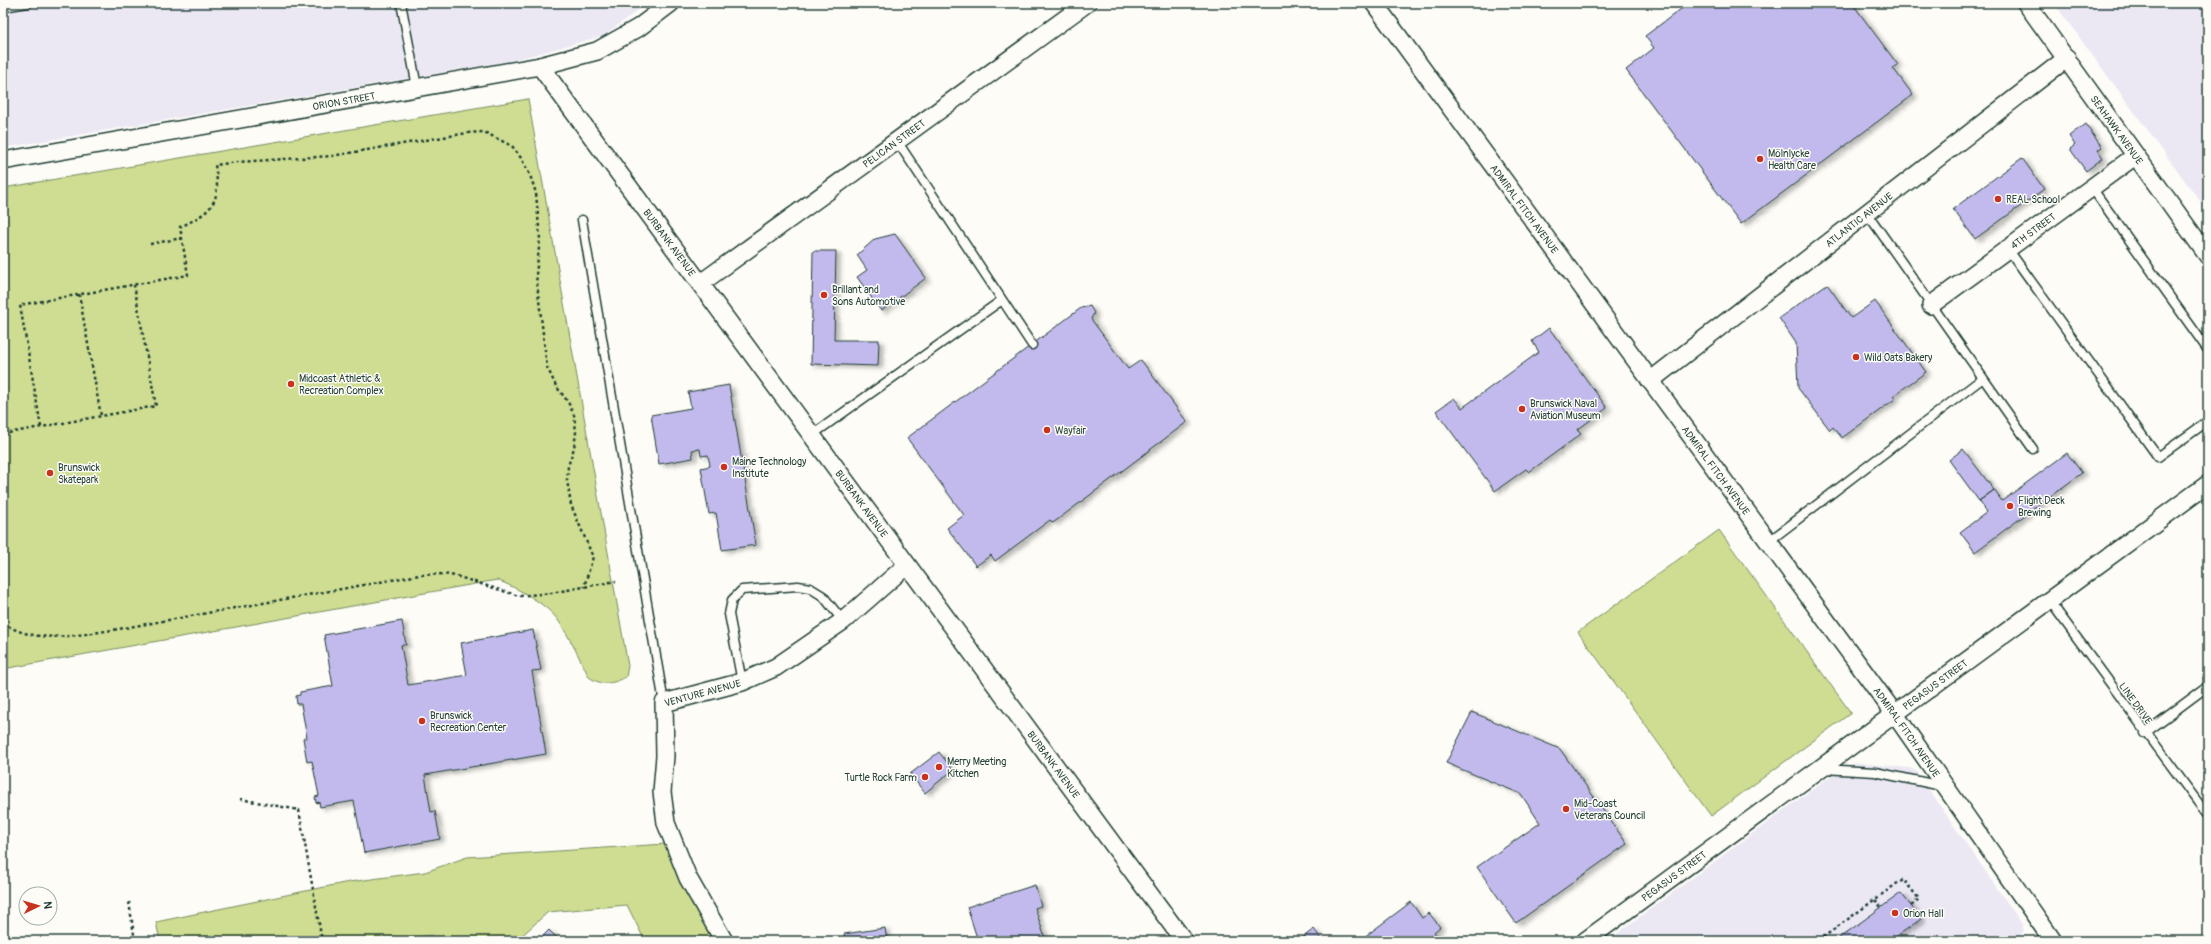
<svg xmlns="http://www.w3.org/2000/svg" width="2211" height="944" font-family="Pangolin,sans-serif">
  <defs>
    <filter id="shadow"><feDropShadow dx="4.5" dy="2.5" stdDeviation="2" flood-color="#0004"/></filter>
  </defs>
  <rect width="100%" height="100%" fill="#fdfcf7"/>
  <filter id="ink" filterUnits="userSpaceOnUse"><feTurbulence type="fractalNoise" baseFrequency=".025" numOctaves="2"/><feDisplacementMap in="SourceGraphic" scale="8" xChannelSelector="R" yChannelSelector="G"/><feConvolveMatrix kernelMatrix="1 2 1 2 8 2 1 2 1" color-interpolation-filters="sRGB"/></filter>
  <g filter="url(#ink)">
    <path fill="#ebe8f4" d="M3,3H648L603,36L514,60L3,148Z
      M2054,3H2208V212Z
      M1858,763L1909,768L1916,771L2022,924L2024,930L2017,941H1607L1844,766Z"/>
    <path fill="#cedd91" stroke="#768d62" d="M528,99L628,666L626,677C613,684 601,686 589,677C580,659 571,640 560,623C548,604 517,588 497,580L3,669V188Z
      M1719,530L1851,713L1711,816L1578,632Z
      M665,844L713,941H645L627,905L548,912L516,941H434L431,935C396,941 339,944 304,937L298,941H160L156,922L349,882L425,872L467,857Z"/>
    <path fill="#c2baec" stroke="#1f3d34" filter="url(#shadow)" d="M1689,3H1852L1898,65L1893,68L1913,95L1741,224L1626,70L1654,48L1645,36Z
      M2085,124L2102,147L2098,150L2103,158L2086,171L2070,149L2075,145L2069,136Z
      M2022,158L2044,189L1975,239L1953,209Z
      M895,234L926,278L881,311L857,277L867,270L857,255L875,239Z
      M813,251H836L834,340H879L878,366L811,364Z
      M1827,284L1851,318L1875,301L1926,372L1893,396L1895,399L1842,438L1833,427L1830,430L1798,388L1796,343L1779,318Z
      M1090,306L1094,313L1091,319L1128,369L1141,360L1187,422L1053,523L1050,520L995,561L991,555L976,566L947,528L964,515L907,438L1081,308Z
      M1549,328L1607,408L1577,430L1581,434L1529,472L1526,469L1495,491L1436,411L1454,398L1462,408L1539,352L1532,341Z
      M729,385L756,545L722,550L716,513L709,514L701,468L710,466L708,455L701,456L700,449L692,450L693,458L659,464L651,415L691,408L688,392Z
      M1963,449L1994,490L1979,501L1949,460Z
      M2067,453L2082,473L1975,552L1960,532L1987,512L1979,501L1994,490L2002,501Z
      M402,621L406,645H401L408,685L467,675L461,643L533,630L541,670L532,671L546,754L425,775L431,812L435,811L440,839L364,853L354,801L320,807L319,802L316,803L315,797L319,796L312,761L307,762L303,738H307L301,704H297L296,696L300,695V692L333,686L324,635Z
      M1472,712L1560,749L1627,844L1516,923L1477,867L1540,823L1521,794L1446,763Z
      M939,752L953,770L925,793L910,774Z
      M1035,885L1041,906L1035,908L1046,941H978L967,907Z
      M1901,893L1921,919L1890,941H1835Z
      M1411,902L1422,918L1429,913L1440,927L1434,932L1439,939L1437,941H1359Z
      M885,928L887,941H845L844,934Z
      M1314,929L1323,941H1298Z
      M549,930L560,941H538Z"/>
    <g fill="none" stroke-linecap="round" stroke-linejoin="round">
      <g stroke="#1f3d34" stroke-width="11">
        <path id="service" d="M401,3L417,87
          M3,7L28,3
          M897,141L1032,345
          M2092,188L2208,350
          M1867,213L2033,449
          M582,220L664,703
          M2008,249L2158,457L2208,421
          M812,435L1002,300
          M1768,542L1983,378
          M2049,600L2208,816
          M742,682L729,614L732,600L742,590L798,586L810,588L823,596L843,621
          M2145,733L2208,686
          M1823,769L1875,772L1942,786"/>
      </g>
      <g stroke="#1f3d34" stroke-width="20">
        <g id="minor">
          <path id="s1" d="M1374,3L1894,713L2053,941"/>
          <path id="s2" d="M2026,3L2208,256"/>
          <path id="s3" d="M540,66L1184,941"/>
          <path id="s4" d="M3,161L540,66L597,51L638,28L671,3"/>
          <path id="s5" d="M701,283L1087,3"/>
          <path id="s6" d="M1931,305L2135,156"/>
          <path id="s7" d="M1650,381L2067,58"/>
          <path id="s8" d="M724,941L688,878L666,823L662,792L665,756L664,703L742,682L776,667L843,621L907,565"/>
          <path id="s9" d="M1585,941L2208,484"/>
        </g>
      </g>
      <path stroke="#1f3d34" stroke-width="2.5" stroke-dasharray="3 3" stroke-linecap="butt" d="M150,244L182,238
        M79,294L101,416
        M41,427L20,305L188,275L180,227C214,211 221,202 215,165L238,162L332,156L467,133L484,132L512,146L521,158L530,175L536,193L540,239L536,275L547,367L556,386L568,402L574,415L576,432L574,448L568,466L567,480L571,505L593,557L584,587
        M3,434L156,406L134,285
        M3,623C36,645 76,635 113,630L419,575L443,574L456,576L519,596L551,593L616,581
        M240,799L299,810L322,941
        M1875,900L1881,907
        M129,902L135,941
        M1818,941L1903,879L1919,899L1911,906"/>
      <use href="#service" stroke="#fdfcf7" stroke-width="8"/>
      <use href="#minor" stroke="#fdfcf7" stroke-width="17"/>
    </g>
  </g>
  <g fill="#c8321e" stroke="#fdfcf7" stroke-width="1.5">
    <circle cx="1760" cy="159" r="4"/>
    <circle cx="1998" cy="199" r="4"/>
    <circle cx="824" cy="295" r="4"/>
    <circle cx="1856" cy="357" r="4"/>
    <circle cx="291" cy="384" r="4"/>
    <circle cx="1522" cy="409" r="4"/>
    <circle cx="1047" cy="430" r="4"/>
    <circle cx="724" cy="467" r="4"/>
    <circle cx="50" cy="473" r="4"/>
    <circle cx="2010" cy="506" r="4"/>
    <circle cx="422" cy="721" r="4"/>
    <circle cx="939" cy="767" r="4"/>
    <circle cx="925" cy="777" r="4"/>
    <circle cx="1566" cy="809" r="4"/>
    <circle cx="1895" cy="913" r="4"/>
  </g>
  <g text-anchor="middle" stroke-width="3" stroke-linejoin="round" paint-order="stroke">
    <g font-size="10" fill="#1f3d34" stroke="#fdfcf7">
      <text dy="4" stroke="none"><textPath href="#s4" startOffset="346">ORION STREET</textPath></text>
      <text dy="4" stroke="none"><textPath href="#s2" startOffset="156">SEAHAWK AVENUE</textPath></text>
      <text dy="4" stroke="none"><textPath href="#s5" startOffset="238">PELICAN STREET</textPath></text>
      <text dy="4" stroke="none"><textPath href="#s1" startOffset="255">ADMIRAL FITCH AVENUE</textPath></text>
      <text dy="4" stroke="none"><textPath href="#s7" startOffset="264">ATLANTIC AVENUE</textPath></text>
      <text dy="4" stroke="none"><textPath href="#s6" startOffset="126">4TH STREET</textPath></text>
      <text dy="4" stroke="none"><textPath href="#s3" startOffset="219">BURBANK AVENUE</textPath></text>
      <text dy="4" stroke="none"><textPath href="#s1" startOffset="579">ADMIRAL FITCH AVENUE</textPath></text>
      <text dy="4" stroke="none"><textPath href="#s3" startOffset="543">BURBANK AVENUE</textPath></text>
      <text dy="4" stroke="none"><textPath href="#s9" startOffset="434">PEGASUS STREET</textPath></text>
      <text dy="4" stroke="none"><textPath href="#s8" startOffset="292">VENTURE AVENUE</textPath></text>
      <text transform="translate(2136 703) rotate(54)" y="4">LINE DRIVE</text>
      <text dy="4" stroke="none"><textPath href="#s1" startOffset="903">ADMIRAL FITCH AVENUE</textPath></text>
      <text dy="4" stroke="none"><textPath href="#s3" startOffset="867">BURBANK AVENUE</textPath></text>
      <text dy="4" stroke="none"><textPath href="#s9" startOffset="110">PEGASUS STREET</textPath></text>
    </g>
    <g font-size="10" fill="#1f3d34" stroke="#fdfcf7" text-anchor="start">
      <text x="1768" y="157">Mölnlycke<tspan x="1768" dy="12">Health Care</tspan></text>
      <text x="2006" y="203">REAL School</text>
      <text x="832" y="293">Brillant and<tspan x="832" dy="12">Sons Automotive</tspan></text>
      <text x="1864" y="361">Wild Oats Bakery</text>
      <text x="299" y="382">Midcoast Athletic &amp;<tspan x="299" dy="12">Recreation Complex</tspan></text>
      <text x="1530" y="407">Brunswick Naval<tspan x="1530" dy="12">Aviation Museum</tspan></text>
      <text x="1055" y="434">Wayfair</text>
      <text x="732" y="465">Maine Technology<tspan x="732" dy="12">Institute</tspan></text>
      <text x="58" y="471">Brunswick<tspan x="58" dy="12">Skatepark</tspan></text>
      <text x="2018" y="504">Flight Deck<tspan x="2018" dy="12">Brewing</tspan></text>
      <text x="430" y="719">Brunswick<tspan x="430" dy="12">Recreation Center</tspan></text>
      <text x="947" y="765">Merry Meeting<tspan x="947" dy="12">Kitchen</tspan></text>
      <text x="917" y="781" text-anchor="end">Turtle Rock Farm</text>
      <text x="1574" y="807">Mid-Coast<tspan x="1574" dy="12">Veterans Council</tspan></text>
      <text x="1903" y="917">Orion Hall</text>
    </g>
  </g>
  <rect width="2211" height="944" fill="none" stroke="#fdfcf7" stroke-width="16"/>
  <rect x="8" y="8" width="2195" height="928" fill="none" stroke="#1f3d34" stroke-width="1.5" filter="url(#ink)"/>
  <g transform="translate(38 906) rotate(85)"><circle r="19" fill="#fdfcf7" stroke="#a4b0a9"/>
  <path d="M0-3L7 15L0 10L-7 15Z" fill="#c8321e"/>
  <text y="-6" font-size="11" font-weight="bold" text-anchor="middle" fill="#1f3d34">N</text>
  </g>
</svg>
